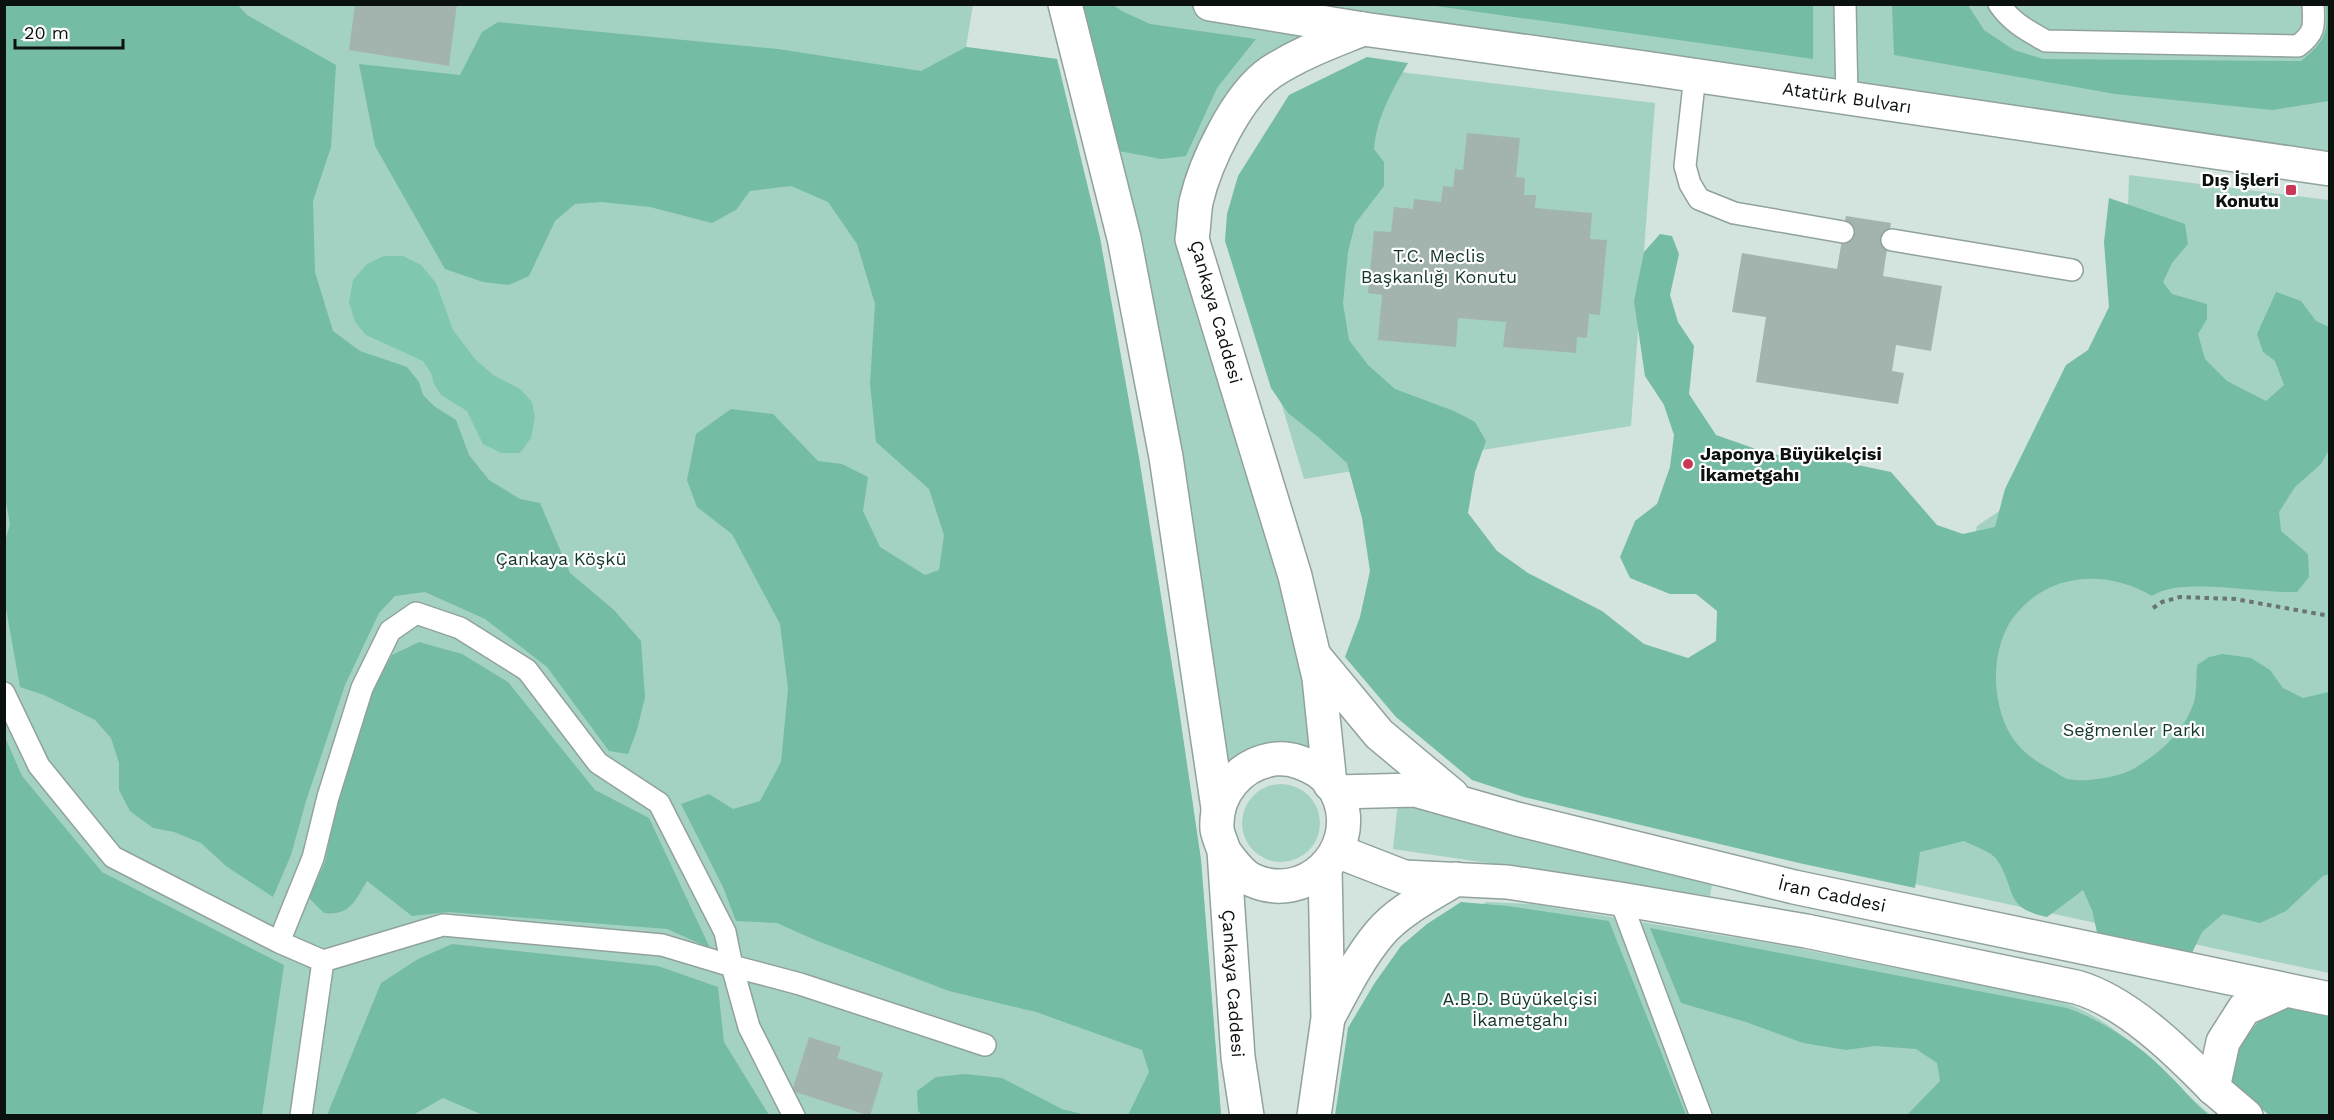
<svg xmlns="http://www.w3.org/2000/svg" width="2334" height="1120" font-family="'Work Sans',sans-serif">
  <rect width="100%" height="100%" fill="#d3e4de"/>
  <path fill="#a4d2c2" d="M5,5H973L966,47L1057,59L1100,238L1139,458L1178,703L1201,860L1221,1115L5,1116Z
    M1065,5H2329V169L1363,29L1268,74L1196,203L1337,792L1304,763L1227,788Z
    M1384,70L1655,103L1631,426L1304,479L1234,246L1306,90L1338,71Z
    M2129,175L2329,200V973L1900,881L1977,526L2026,493L2115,296L2128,207Z
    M1242 823a39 39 0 1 1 78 0a39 39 0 1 1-78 0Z
    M1398,801L1713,879L1710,896L1393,849Z
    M1486,902L1533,904L1792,947L2060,1001C2121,1021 2164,1076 2211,1115L1355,1116L1445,926Z"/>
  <path fill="#74bca4" d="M4,5H238L247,15L336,65L331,147L313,201L315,272L333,331L360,351L407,367L419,382L423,395L434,406L456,420L469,455L489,480L520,499L540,503L570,573L614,610L641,641L645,697L637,730L628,754L609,751L547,667L485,619L425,592L395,596L379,613L345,685L306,801L291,855L273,897L226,866L201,843L174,832L153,828L130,811L119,790V763L111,738L95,720L44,695L20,687L5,603V542L10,524L4,492Z
    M1083,5H1113L1122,11L1150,24L1256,39L1217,88L1186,156L1161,159L1119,151Z
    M1429,5H1813V59Z
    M1892,5H1968L1984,30L2014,50L2043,59L2301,61C2325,41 2328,35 2326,5H2329V101L2272,110L2115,94L1894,55Z
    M498,22L778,49L921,71L966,47L1057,59L1100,238L1139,458L1178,703L1201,860L1221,1115H1128L1149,1072L1142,1050L1036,1012L949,991L815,940L777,923L736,921L723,887L681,804L709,794L733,809L760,801L781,762L788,689L780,624L732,534L697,507L687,480L696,434L731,409L773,414L818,461L842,464L868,477L863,511L880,547L925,575L939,570L944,535L929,489L876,442L870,384L875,304L857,244L828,202L791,186L750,191L736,210L712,223L650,207L601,202L575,204L555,221L529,276L509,285L483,282L445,269L375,146L359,64L460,75L482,32Z
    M1367,57L1408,63C1392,91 1377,116 1374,149L1384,162V186L1355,224L1348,252L1343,303L1349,340L1368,365L1395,389L1454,411L1475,422L1486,441L1475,472L1468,513L1497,551L1528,573L1602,611L1644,644L1688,658L1716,641L1717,611L1696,594H1670L1630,578L1620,557L1635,521L1657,504L1670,467L1674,435L1664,405L1645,376L1634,301L1644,252L1660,234L1672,236L1679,254L1670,295L1678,322L1694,346L1689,394L1716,435L1770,454L1834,460L1891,472L1937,525L1963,534L1995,527L2005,489L2066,365L2088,350L2109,307L2104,242L2109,198L2185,224L2188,244L2172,263L2163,282L2172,294L2207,304V319L2198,334L2205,359L2227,381L2266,401L2284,385L2275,361L2263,352L2257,334L2276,292L2301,301L2316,321L2329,327V450L2321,464L2295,487L2279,512L2281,531L2308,554L2309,577L2297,592C2261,594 2180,576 2152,596C2106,569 2047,572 2013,618C1988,652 1991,715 2019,746C2028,756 2040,764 2052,770C2057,773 2063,778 2068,779C2085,783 2120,777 2135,768C2161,752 2184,732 2194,702C2197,691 2196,677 2197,665L2209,657L2223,654L2251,658L2270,670L2283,688L2303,698L2329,692V874L2323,876L2286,911L2260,923L2223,914L2202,932L2191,955L2098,937L2092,910L2083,890L2047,917C2003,908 2017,890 1997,860C1992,852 1974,846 1964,841L1920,852L1915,888L1799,863L1524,797L1472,780L1396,717L1345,657L1360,617L1370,571L1362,518L1347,463L1318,437L1288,413L1271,388L1225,241L1227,214L1238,176L1289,95Z
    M419,642L462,654L508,682L595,790L649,818L710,948L667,929L449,912L412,916L367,881C355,901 350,916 324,913L309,898L325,862L337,803L371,694L392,655Z
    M5,737L22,776L102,872L284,965L262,1115H5Z
    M1461,902L1507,906L1609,921L1686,1115H1335L1348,1028L1374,984L1401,946L1427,924Z
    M1650,928L2067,1008C2104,1021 2143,1047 2170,1076C2184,1089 2194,1104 2209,1115H1907L1940,1081L1937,1063L1916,1049L1875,1046L1846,1050L1803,1043L1746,1022L1681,1003Z
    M452,944L658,966L718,987L724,1042L769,1115H483L443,1098L413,1115H327L381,983L418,959Z
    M2287,1004L2329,1013V1115H2269L2231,1084L2236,1050L2261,1018Z
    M965,1074L1002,1078L1062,1109L1086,1115L923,1116L918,1111L917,1091L936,1077Z"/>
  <path fill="#7fc7af" d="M384,256H403L421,265L436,283L453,330L475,359L493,375L520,389L532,402L535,417L531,438L520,453H501L483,444L467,411L441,395L434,384L431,373L423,361L366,335L355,322L349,302L353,280L367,264Z"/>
  <path fill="#a3b4ae" d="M355,4H457L449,66L349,50Z
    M1467,133L1520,138L1516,177L1525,178L1524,195H1536L1535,208L1592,213L1590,239L1607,240L1600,315L1589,314L1587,338L1577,337L1576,353L1503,347L1506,322L1458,318L1456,347L1378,340L1382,295L1368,293L1374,231L1391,232L1394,207L1413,209L1414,199L1441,202L1443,186L1453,187L1455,169L1463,170Z
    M1846,216L1891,223L1883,276L1942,286L1931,351L1896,345L1892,371L1904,373L1898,404L1756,382L1766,317L1732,312L1742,253L1837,269Z
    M809,1037L841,1047L837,1058L883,1073L870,1116L792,1091Z"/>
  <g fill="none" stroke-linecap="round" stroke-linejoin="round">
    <g stroke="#91a29b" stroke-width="24">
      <path id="service" d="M1845,4L1847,98
        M1999,4C2011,22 2028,31 2046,41L2298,46C2316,32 2314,26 2313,4
        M1695,75L1685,166L1690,184L1699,199L1734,213L1843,232
        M1892,240L2072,270
        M4,693L39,766L113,857L279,942L323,961L301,1116
        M1620,899L1701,1116
        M279,942L313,858L328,797L362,688L390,631L416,613L460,628L527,670L598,763L659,803L725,932L732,966L749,1027L794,1116
        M323,961L443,925L662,945L732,966L800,984L985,1045"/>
    </g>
    <g stroke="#91a29b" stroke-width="36">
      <path id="tertiary" d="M2213,1088L2246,1116"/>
    </g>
    <g stroke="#91a29b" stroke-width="36">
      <g id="secondary">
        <path d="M1065,4L1124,238L1166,457L1218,808"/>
        <path d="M1316,658L1379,734L1452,795"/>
        <path d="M1330,784L1319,678L1295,576L1192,239C1194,227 1194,214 1196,202C1205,163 1237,95 1271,72C1300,53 1331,42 1363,29"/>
        <path id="s1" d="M1337,792L1415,790L1517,819L1794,887L2330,999"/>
        <path id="s2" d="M1224,851C1232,862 1240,874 1252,880C1305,904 1358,853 1340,800C1336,789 1328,778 1318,771C1305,763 1291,757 1275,759C1240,764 1215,793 1217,829C1218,836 1222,844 1224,851L1238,1057L1247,1116"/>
        <path d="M1337,851L1404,877L1507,882L1620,899L1806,931L2076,987C2126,1001 2177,1051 2213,1088"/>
        <path d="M1329,1016C1344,988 1359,958 1380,933C1398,911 1432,894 1456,879"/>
        <path d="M2213,1088L2223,1042L2244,1009L2286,990"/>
        <path d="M1314,1116L1328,1018L1325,867"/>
      </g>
    </g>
    <g stroke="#91a29b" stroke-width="36">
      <g id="primary">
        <path id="s3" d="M1210,4L1363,29L1645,68L2330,169"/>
      </g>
    </g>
    <path stroke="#6a7571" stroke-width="4" stroke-dasharray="4.5 4.5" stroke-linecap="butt" d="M2153,608L2162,602L2180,597L2235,599L2330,616"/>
    <use href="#service" stroke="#fff" stroke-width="21"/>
    <use href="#tertiary" stroke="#fff" stroke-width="33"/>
    <use href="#secondary" stroke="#fff" stroke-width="33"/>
    <use href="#primary" stroke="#fff" stroke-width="33"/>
  </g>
  <g fill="#c93955" stroke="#fff" stroke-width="2">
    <rect x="2285" y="184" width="12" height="12" rx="3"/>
    <circle cx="1688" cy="464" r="6"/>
  </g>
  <g text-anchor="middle" stroke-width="4.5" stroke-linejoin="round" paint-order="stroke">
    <g font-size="18" fill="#0b110f" stroke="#fff">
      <text dy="6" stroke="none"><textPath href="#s3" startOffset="644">Atatürk Bulvarı</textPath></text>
      <text transform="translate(1216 312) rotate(74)" y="6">Çankaya Caddesi</text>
      <text dy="6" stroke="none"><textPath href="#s1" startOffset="508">İran Caddesi</textPath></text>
      <text dy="6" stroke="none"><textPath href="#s2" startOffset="530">Çankaya Caddesi</textPath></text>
    </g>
    <g font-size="18" font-weight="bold" fill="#0b110f" stroke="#fff" text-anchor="end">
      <text x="2279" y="186">Dış İşleri<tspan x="2279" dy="21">Konutu</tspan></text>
      <text x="1700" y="460" text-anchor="start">Japonya Büyükelçisi<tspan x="1700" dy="21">İkametgahı</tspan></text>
    </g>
    <g font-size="18" fill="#14372d" stroke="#fff">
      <text x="1439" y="262">T.C. Meclis<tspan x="1439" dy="21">Başkanlığı Konutu</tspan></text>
      <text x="561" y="565">Çankaya Köşkü</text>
      <text x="2134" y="736">Seğmenler Parkı</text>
      <text x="1520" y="1005">A.B.D. Büyükelçisi<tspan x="1520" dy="21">İkametgahı</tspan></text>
    </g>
  </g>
  <rect width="2334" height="1120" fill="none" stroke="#0b110f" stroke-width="12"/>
  <path d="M15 39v9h108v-9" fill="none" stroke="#0b110f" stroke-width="3"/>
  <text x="24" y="39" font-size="18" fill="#0b110f" stroke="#ffffff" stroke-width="4.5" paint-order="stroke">20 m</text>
</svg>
